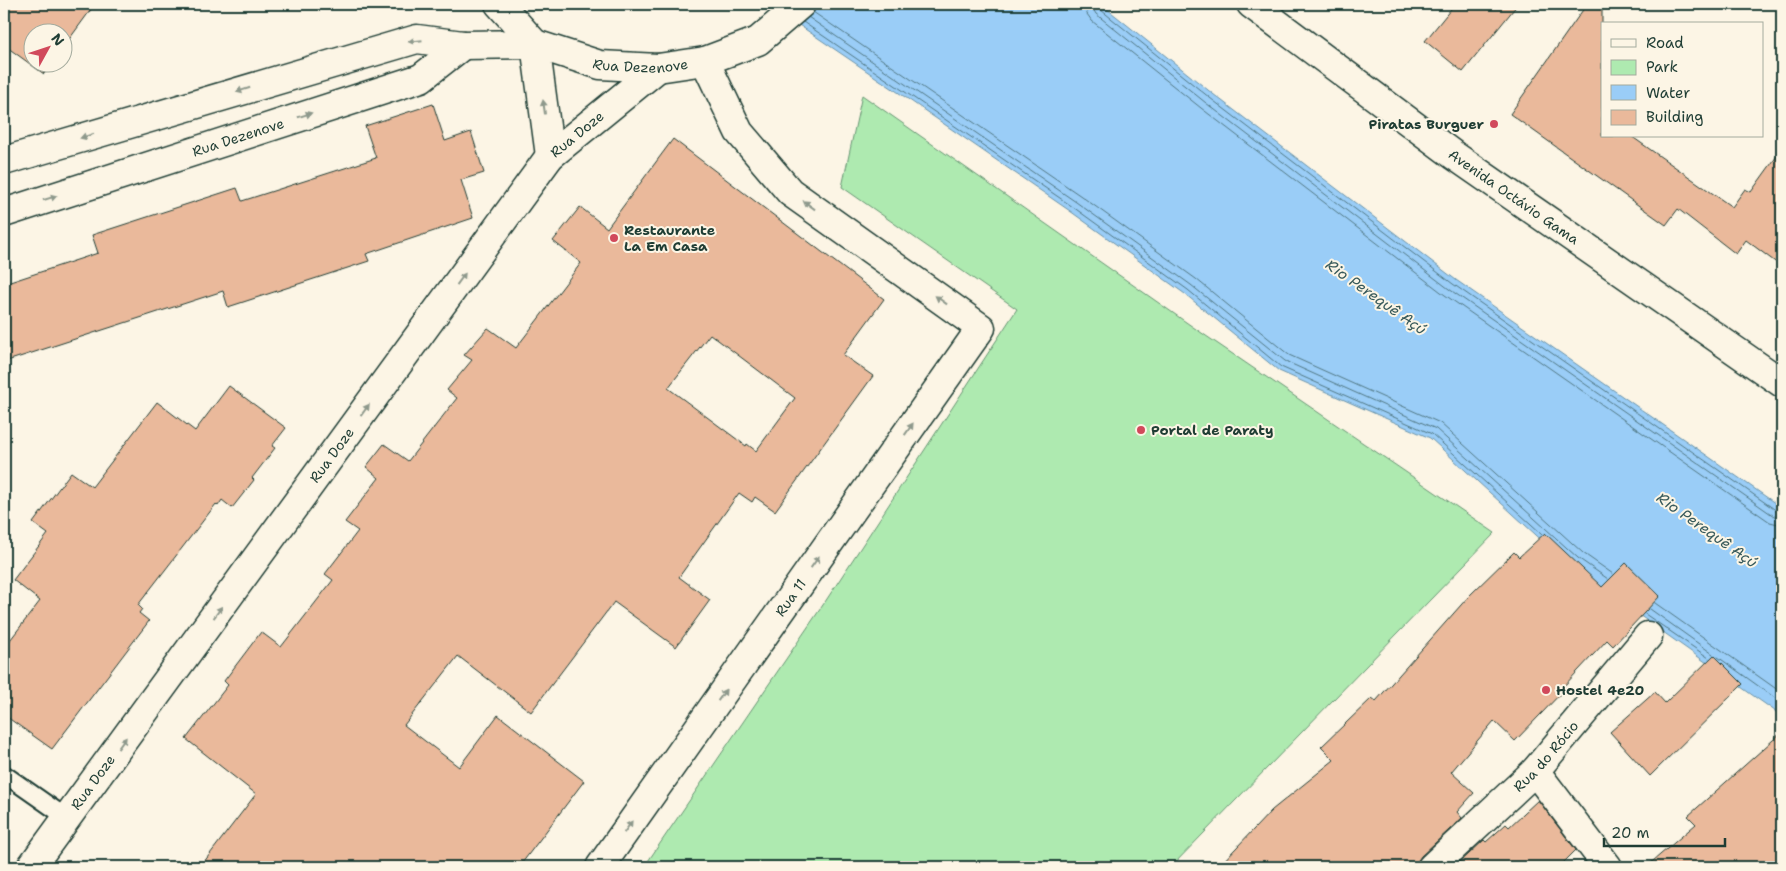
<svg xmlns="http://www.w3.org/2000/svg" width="1786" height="871" font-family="'Shantell Sans',sans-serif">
  <rect width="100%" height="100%" fill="#fcf5e5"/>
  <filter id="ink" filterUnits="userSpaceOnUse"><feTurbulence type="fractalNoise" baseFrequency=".02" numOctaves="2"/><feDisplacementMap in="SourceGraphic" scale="10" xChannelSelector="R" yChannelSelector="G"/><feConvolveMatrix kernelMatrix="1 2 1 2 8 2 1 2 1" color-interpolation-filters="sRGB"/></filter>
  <g filter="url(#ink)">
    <path fill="#aeeab0" stroke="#669472" d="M862,95L1193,327L1495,533L1171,867H644L825,602L1017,309L842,187Z"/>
    <path fill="#9acdf7" stroke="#6993a9" d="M768,4H1101L1213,94L1456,280L1782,508V716L1571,567L1430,438L1279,371L1185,294L1070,211L905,97Z"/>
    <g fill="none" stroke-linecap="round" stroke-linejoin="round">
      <path stroke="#507782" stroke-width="1" d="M1085,4L1087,14L1092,21L1201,108L1445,295L1770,522L1782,525
        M1092,4L1093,9L1096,14L1206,103L1449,289L1774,516L1782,518
        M1099,4L1101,10L1210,98L1453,284L1777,511L1782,512
        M813,12L1081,196L1196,279L1289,355L1440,423L1583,553L1613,574
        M808,17L1076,202L1191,285L1285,361L1436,429L1578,558L1608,579
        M803,22L1073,207L1188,290L1281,367L1432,434L1542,534
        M1655,603L1782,693
        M1650,609L1713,654
        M1645,614L1709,658
        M1718,657L1782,703"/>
    </g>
    <path fill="#eab99b" stroke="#1f3d34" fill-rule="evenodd" d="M4,4H95L62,49V32H32V62H53L44,74L4,45Z
      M1455,4H1518L1463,72L1425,41Z
      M1587,4H1602V136H1631L1732,207L1745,189L1751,192L1782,149V267L1746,240L1736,254L1678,209L1666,225L1510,114Z
      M433,104L445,141L471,132L484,173L461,180L473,218L366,254L369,261L228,307L223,291L4,362V284L98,253L92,235L237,188L242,201L376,158L365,126Z
      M673,139L884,299L843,355L873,376L775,511L755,497L752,502L739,493L679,577L710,600L676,647L614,602L531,712L458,656L404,725L459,767L498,715L584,781L519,867H200L256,794L186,739L228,685L224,681L261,632L281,647L333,580L325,574L358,531L345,522L379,478L366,467L384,444L408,461L457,398L447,390L472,360L464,355L488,328L516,348L581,263L553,241L580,207L607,228ZM710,334L795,398L756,451L747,444L746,446L668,388Z
      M229,386L286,428L272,446L275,448L252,478L254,480L232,508L222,500L218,506L216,504L138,605L142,609L139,613L149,621L52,749L4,715V648L40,601L13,580L48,534L33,523L71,472L92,487L157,402L195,431Z
      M1545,533L1602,587L1626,563L1660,596L1613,646L1607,640L1563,687L1565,689L1515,741L1494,721L1451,772L1474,793L1457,812L1462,818L1421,856L1417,862V867H1218L1272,810L1334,760L1321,747L1372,698L1376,701L1469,596L1514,552L1519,557Z
      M1714,655L1743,684L1650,776L1610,732L1655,692L1665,703Z
      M1782,732V867H1646L1696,824L1688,816Z
      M1538,800L1576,850L1559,867H1455L1484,840L1486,842L1506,824L1509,827Z"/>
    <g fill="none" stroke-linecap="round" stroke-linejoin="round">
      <g stroke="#1f3d34" stroke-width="20">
        <path id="lane" d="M4,774L67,818"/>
      </g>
      <g stroke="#1f3d34" stroke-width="31">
        <g id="street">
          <path d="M499,4L535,44L550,156"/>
          <path d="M1535,771L1608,867"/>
          <path id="s1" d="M31,867L550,156L658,68"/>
          <path id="s2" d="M600,867L981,328L790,192L739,132L705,61"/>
          <path id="s3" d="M1432,867L1535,771L1648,636"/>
        </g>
      </g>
      <g stroke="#1f3d34" stroke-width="31">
        <g id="secondary">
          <path id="s4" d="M1251,4L1455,156L1782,383"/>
          <path id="s5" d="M4,161L417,39L463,45L535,44L600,65L658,68L705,61L758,41L801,4"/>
          <path id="s6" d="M4,213L421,78L463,45"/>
        </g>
      </g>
      <use href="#lane" stroke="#fcf5e5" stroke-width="16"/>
      <use href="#street" stroke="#fcf5e5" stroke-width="28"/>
      <use href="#secondary" stroke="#fcf5e5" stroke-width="28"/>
    </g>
    <defs><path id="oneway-solid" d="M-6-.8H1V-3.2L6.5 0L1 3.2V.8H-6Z" transform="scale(1.25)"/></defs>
    <g fill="#8e998c">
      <use href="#oneway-solid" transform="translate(415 41) rotate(174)"/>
      <use href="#oneway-solid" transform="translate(243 90) rotate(163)"/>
      <use href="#oneway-solid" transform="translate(544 107) rotate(-98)"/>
      <use href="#oneway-solid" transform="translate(305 115) rotate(-18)"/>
      <use href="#oneway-solid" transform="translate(87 136) rotate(163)"/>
      <use href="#oneway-solid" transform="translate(50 198) rotate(-18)"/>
      <use href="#oneway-solid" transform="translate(809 205) rotate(-144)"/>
      <use href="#oneway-solid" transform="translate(461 279) rotate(-54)"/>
      <use href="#oneway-solid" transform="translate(941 300) rotate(-144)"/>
      <use href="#oneway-solid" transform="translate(365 410) rotate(-54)"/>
      <use href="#oneway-solid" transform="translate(909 429) rotate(-55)"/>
      <use href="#oneway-solid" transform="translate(815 562) rotate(-55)"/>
      <use href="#oneway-solid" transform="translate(218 612) rotate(-54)"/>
      <use href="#oneway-solid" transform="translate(722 695) rotate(-55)"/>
      <use href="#oneway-solid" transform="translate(122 743) rotate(-54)"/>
      <use href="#oneway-solid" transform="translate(628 827) rotate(-55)"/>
    </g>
  </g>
  <g fill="#d1495b" stroke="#fcf5e5" stroke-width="2">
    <circle cx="1494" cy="124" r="5"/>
    <circle cx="614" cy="238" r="5"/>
    <circle cx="1141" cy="430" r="5"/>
    <circle cx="1546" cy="690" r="5"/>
  </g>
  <g text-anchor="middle" stroke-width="4" stroke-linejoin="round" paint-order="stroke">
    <g font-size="14" fill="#1f3d34" stroke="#fcf5e5">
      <text dy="5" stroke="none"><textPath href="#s5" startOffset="658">Rua Dezenove</textPath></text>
      <text dy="5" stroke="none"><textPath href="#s1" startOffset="915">Rua Doze</textPath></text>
      <text dy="5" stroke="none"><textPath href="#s6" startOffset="246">Rua Dezenove</textPath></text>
      <text dy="5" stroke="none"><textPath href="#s4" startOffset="326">Avenida Octávio Gama</textPath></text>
      <text dy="5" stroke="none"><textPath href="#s1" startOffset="510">Rua Doze</textPath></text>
      <text dy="5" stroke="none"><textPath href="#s2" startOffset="330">Rua 11</textPath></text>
      <text dy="5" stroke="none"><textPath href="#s3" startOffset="159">Rua do Rócio</textPath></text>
      <text dy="5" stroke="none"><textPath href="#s1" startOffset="105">Rua Doze</textPath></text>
    </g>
    <g font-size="14" font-weight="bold" fill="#1f3d34" stroke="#fcf5e5" text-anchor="start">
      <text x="1484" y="129" text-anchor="end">Piratas Burguer</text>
      <text x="624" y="235">Restaurante<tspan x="624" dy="16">La Em Casa</tspan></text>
      <text x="1151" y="435">Portal de Paraty</text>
      <text x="1556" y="695">Hostel 4e20</text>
    </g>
    <g font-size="15" font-style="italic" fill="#385a5b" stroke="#fcf5e5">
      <text transform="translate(1376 297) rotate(35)" y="5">Rio Perequê Açú</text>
      <text transform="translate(1707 530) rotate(35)" y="5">Rio Perequê Açú</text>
    </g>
  </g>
  <rect width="1786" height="871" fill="none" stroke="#fcf5e5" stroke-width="20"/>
  <rect x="10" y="10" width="1766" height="851" fill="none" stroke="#1f3d34" stroke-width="2" filter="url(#ink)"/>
  <rect x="1601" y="22" width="162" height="115" fill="#fcf5e5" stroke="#a4ab9e"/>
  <rect x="1611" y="39" width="25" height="8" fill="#fcf5e5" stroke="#a4ab9e"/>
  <text x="1646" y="48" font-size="15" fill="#1f3d34">Road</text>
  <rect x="1611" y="60" width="25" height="15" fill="#aeeab0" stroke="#a4ab9e"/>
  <text x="1646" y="72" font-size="15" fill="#1f3d34">Park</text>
  <rect x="1611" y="85" width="25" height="15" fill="#9acdf7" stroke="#a4ab9e"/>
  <text x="1646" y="98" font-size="15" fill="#1f3d34">Water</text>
  <rect x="1611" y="110" width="25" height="15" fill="#eab99b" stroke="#a4ab9e"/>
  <text x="1646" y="122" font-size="15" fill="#1f3d34">Building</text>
  <g transform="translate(48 48) rotate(50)"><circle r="24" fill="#fcf5e5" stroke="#a4ab9e"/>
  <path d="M0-4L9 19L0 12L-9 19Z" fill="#d1495b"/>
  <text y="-8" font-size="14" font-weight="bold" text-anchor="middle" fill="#1f3d34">N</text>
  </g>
  <path d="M1604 838v8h121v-8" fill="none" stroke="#1f3d34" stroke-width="2.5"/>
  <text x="1611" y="838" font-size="15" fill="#1f3d34" stroke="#fcf5e5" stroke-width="4" paint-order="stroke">20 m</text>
</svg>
